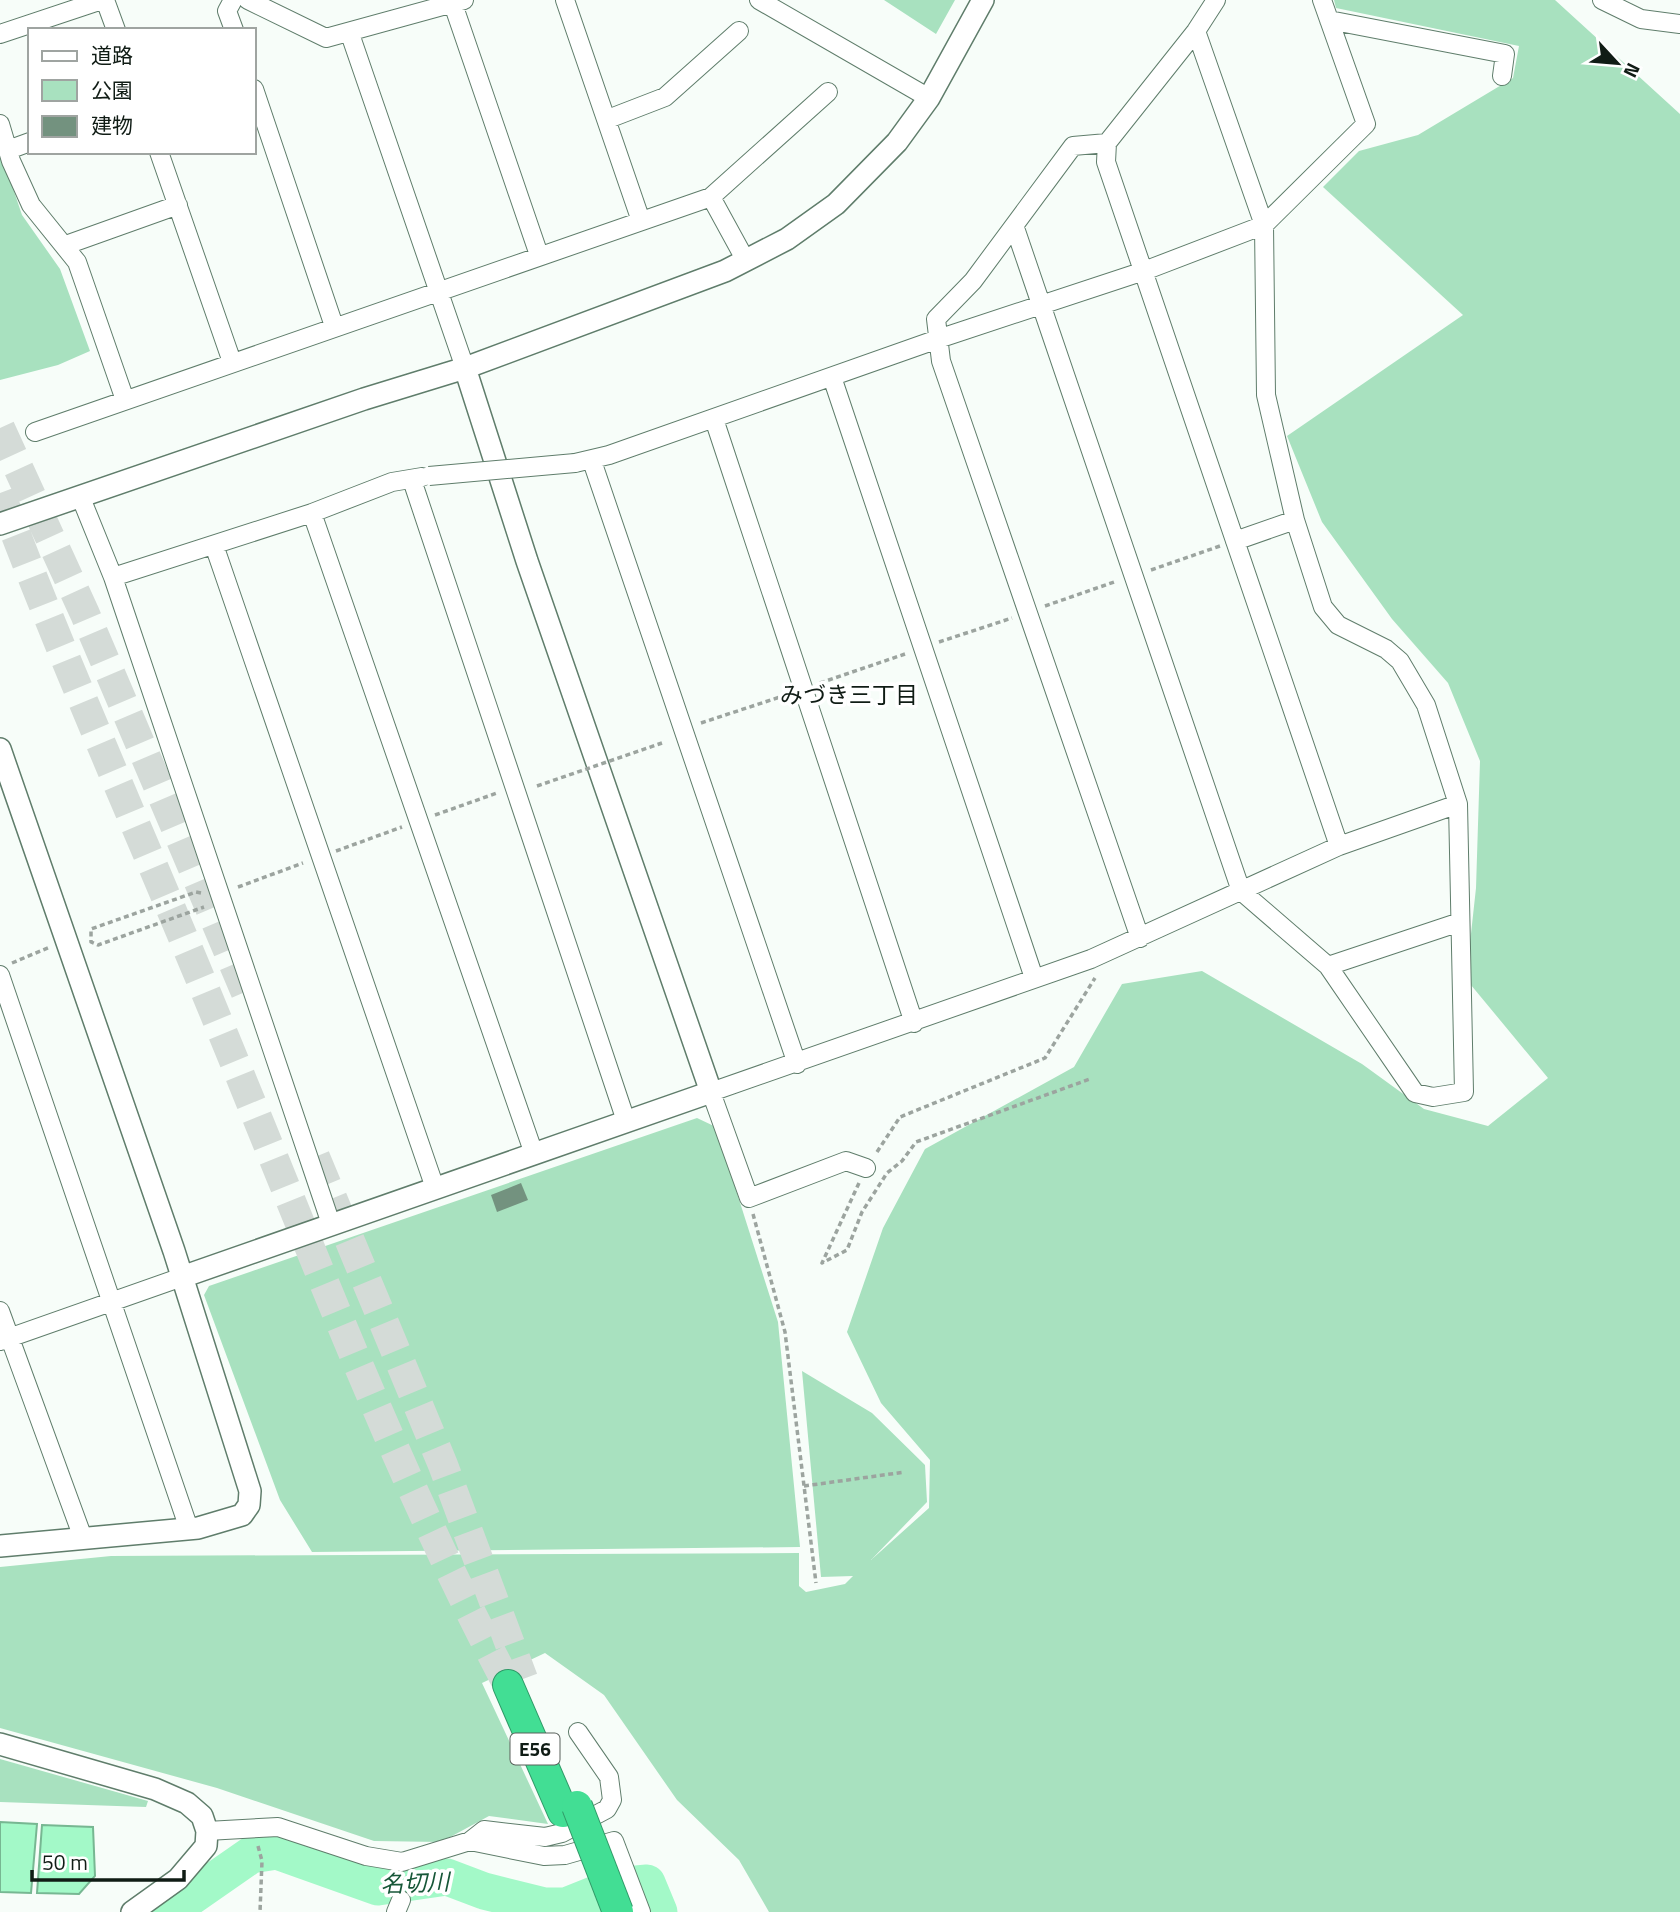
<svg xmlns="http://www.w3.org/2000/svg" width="1680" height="1912" font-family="'Titillium Web','Noto Sans JP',sans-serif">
  <rect width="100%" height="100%" fill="#f7fdf9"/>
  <path fill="#a8e1bf" d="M884,0H955L936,34Z
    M1334,0H1555L1680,114V1912H769L739,1860L677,1800L604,1695L545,1653L482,1683L548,1824L489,1816L441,1842L374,1841L217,1788L0,1728V1567L111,1556L799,1553V1586L806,1592L845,1584L853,1576L821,1577L802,1371L872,1413L925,1465L927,1502L871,1560L929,1508L930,1460L881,1403L847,1332L883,1228L925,1149L1074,1067L1122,984L1202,971L1362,1064L1424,1109L1488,1126L1548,1078L1466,979L1476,888L1480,761L1448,683L1392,619L1322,522L1287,436L1463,315L1323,187L1359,151L1418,135L1513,78L1519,46L1336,8Z
    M0,150L22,215L60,269L90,351L58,365L0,380Z
    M697,1118L716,1127L778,1322L800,1547L312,1552L280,1500L204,1295L209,1286Z
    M0,1759L148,1801L146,1807L0,1802Z"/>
  <path fill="#a3f9c8" stroke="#77b792" stroke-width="2" d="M0,1822L37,1824L31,1893L0,1892Z
    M42,1825L93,1827L95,1876L79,1894L37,1893Z"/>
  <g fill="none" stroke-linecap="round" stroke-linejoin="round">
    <path stroke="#a3f9c8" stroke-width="37" d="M169,1912L251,1855L277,1851L378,1887L447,1877L484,1891L544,1906H566L616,1886L647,1883L659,1912"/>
  </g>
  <path fill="#73927f" d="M521,1183L528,1200L497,1212L491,1195Z"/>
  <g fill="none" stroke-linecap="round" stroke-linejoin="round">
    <path stroke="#d4dbd7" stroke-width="30" stroke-dasharray="30 15" stroke-linecap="butt" d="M0,428L85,614L250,1002
      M0,493C68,674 148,850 221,1029C312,1250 396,1474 508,1685
      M315,1157L443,1465L523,1679"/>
    <g stroke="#5f7d6b" stroke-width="20">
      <path id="minor" d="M105,0L116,30
        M233,0L227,11L234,30
        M248,0L326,38L464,0
        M565,0L641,221
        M759,0L929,98
        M1602,0L1641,19L1680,24
        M453,4L539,255
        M1329,20L1505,54L1502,76
        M0,34L102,0
        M350,34L465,368
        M254,89L334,326
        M608,119L665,97L739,31
        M0,124L11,161L31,205L77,262L125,400
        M1107,143L1106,162L1339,846
        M8,150L30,142
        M159,152L232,362
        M711,197L828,92
        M1015,228L1241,891L1328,966L1415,1093L1433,1097L1464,1092L1458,804L1426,705L1400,661L1386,649L1338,625L1323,607L1295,520L1266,395L1264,225L1196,31
        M66,245L178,205
        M832,377L1034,978
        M714,419L914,1023
        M35,432L711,197L746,261
        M592,461L797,1064
        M575,463L609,455L938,339L1144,271L1264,225L1366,124L1322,0
        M412,480L626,1121
        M81,498L113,577L331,1224
        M312,513L534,1154
        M1235,541L1295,520
        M214,545L435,1188
        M113,577L312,513L392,482L422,477
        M1140,938L941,361L936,319L973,281L1073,146L1107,143L1196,31L1216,0
        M1328,966L1460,922
        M0,975L189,1529
        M866,1168L846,1161L749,1198L711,1092L1091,959L1339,846L1458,804
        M0,1311L83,1538
        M0,1341L182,1277
        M207,1831L278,1827L366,1856L402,1862L470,1841L544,1856L565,1855L614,1841L641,1912
        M470,1841L484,1830L545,1837L562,1833L607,1809L612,1800L609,1777L578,1732
        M396,1912L401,1900"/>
    </g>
    <g stroke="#5f7d6b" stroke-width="24">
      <path id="tertiary" d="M0,524L364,399L465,368L725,271L787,239L836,204L897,142L929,98L983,0
        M0,749L174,1251L250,1491L249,1505L242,1515L198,1528L0,1546
        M182,1277L711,1092L527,561L465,368
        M0,1744L155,1789L187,1803L202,1816L207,1831L206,1846L178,1879L132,1912"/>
    </g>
    <g stroke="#309a68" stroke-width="32">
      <path id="motorway" d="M508,1685L563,1812"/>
    </g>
    <path stroke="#9ca49f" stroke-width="3.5" stroke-dasharray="5 3.5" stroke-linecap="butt" d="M1151,570L1220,546
      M1045,606L1117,581
      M939,642L1012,618
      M820,683L905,654
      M701,723L786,695
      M435,815L497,793
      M336,851L402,827
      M238,887L303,863
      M201,893L196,892L91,929V942L98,945L204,907
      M12,963L50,947
      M877,1152L900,1117L1045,1058L1095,978
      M859,1183L822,1263L847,1250L862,1212L887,1173L902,1161L916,1142L1090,1079
      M753,1214L785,1332L816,1583
      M804,1486L905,1472
      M258,1846L262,1861L260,1912"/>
    <use href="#minor" stroke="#fff" stroke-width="18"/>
    <use href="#tertiary" stroke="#fff" stroke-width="21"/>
    <use href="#motorway" stroke="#42de94" stroke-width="30"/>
    <g stroke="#5f7d6b" stroke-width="20" stroke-linecap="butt">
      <path id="minor-bridge" d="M429,476L575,463"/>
    </g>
    <g stroke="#309a68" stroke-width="32" stroke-linecap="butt">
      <path id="motorway-bridge" d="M577,1806L618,1912"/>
    </g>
    <path stroke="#9ca49f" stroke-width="3.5" stroke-dasharray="5 3.5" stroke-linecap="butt" d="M537,786L662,743"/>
    <use href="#minor-bridge" stroke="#fff" stroke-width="18"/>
    <use href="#motorway-bridge" stroke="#42de94" stroke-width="30"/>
  </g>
  <g text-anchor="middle" stroke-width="7" stroke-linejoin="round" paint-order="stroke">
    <rect fill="#fff" stroke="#58605b" stroke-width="2" x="510.5" y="1733.5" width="49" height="31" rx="5"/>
    <g font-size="19" font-weight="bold" fill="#101c15">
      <text x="535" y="1756">E56</text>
    </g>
    <g font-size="23" fill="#101c15" stroke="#fff">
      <text x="849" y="703">みづき三丁目</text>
    </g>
    <g font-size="23" font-style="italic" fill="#175738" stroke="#fff">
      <text transform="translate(415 1883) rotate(-2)" y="8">名切川</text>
    </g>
  </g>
  <rect x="28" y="28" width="228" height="126" fill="#ffffff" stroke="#9fa4a1" stroke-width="2"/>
  <rect x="42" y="51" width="35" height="10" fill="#ffffff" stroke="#9fa4a1" stroke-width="2"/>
  <text x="91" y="63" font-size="21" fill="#101c15">道路</text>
  <rect x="42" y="80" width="35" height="21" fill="#a8e1bf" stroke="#9fa4a1" stroke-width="2"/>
  <text x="91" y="98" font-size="21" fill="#101c15">公園</text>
  <rect x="42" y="116" width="35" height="21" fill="#73927f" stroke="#9fa4a1" stroke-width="2"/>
  <text x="91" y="133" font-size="21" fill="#101c15">建物</text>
  <g transform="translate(1617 63) rotate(116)" stroke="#ffffff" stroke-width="5" paint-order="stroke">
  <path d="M0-5L12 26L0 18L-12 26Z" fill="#101c15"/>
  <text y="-10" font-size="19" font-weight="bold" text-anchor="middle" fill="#101c15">N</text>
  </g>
  <path d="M32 1870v10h152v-10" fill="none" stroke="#101c15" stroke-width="3.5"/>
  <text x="42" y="1870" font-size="21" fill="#101c15" stroke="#ffffff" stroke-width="5" paint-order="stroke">50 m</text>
</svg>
